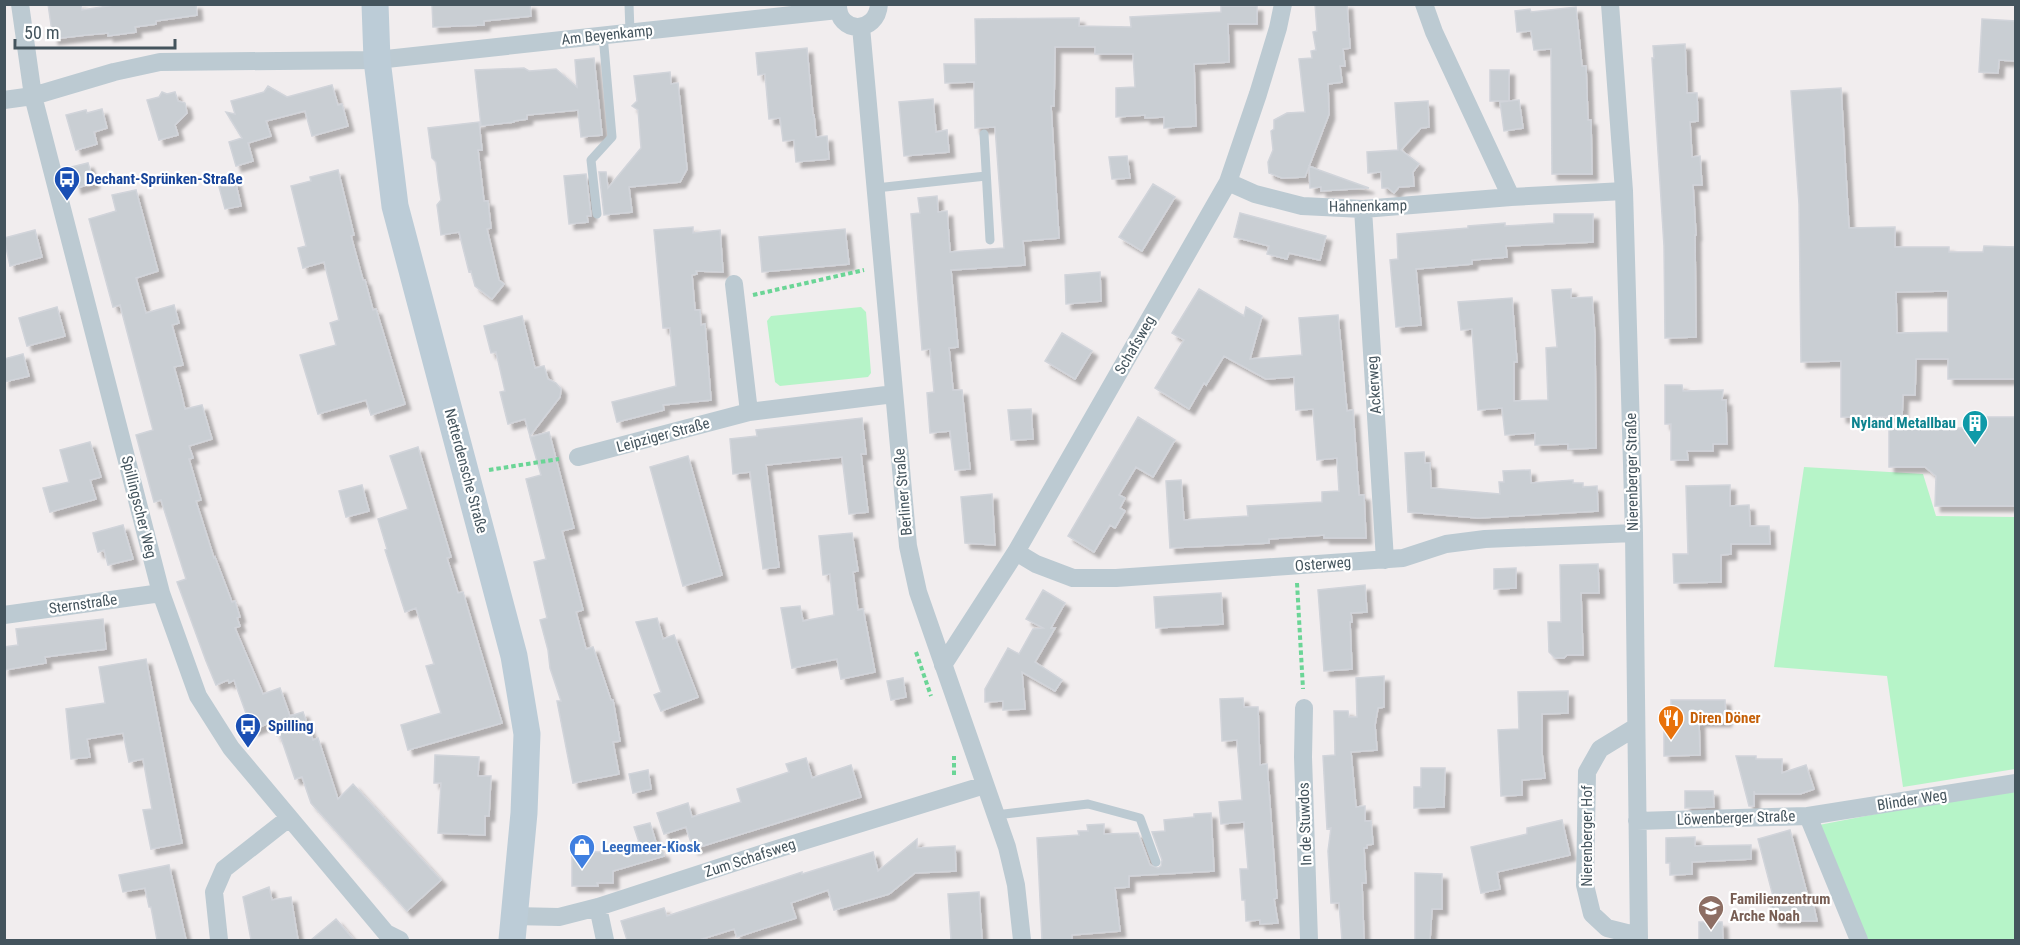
<svg xmlns="http://www.w3.org/2000/svg" width="2020" height="945" font-family="'Roboto Condensed',sans-serif">
  <defs>
    <filter id="shadow"><feDropShadow dx="5.5" dy="5.5" stdDeviation="1.5" flood-color="#0004"/></filter>
  </defs>
  <rect width="100%" height="100%" fill="#f1edee"/>
  <path fill="#b6f4c8" d="M861,307L866,312L871,373L868,377L780,386L775,382L767,321L771,316Z
    M1804,467L1923,474L1936,516L2015,517V769L1903,787L1887,676L1774,667Z
    M2015,787V940H1861L1819,825Z"/>
  <path fill="#c9ced3" stroke="#d1d4da" stroke-width="1.5" fill-rule="evenodd" filter="url(#shadow)" d="M48,4H81L82,10L121,4H196L197,15L156,21V24L135,27L136,32L108,36V33L86,35L53,39Z
    M432,4H530L531,16L484,21V25L433,27Z
    M1315,4H1347L1350,48L1343,49L1345,66H1340L1342,82L1328,84L1329,114L1305,177L1282,178L1269,173L1268,162L1273,150L1271,131L1274,129V120L1287,113L1305,112L1299,59L1312,58L1311,51L1316,50L1313,32L1317,31Z
    M1221,6H1257V24H1228L1229,62L1194,64L1196,126L1164,128V117L1145,118V115L1116,117V88L1135,87L1133,54H1095V47H1055L1054,106H1051L1059,238L1023,241L1025,265L951,270L958,347L949,348L953,390H962L970,469L955,470L950,431L930,433L927,393L934,392L930,349L922,350L911,214L920,213L918,198L937,196L938,212L947,211L950,252L1004,248L995,127L975,128L974,82L945,83L944,64H976L975,19L1079,18V26L1131,27L1130,17L1221,12Z
    M1576,7L1582,66H1586L1588,120H1591L1592,174H1552L1551,49L1534,50L1531,31L1517,32L1515,11L1530,9L1531,12Z
    M1982,19L2016,21V61L1999,60L1998,73L1979,72Z
    M1685,44L1687,93H1697L1698,121L1690,122L1692,157L1700,156L1702,185H1693L1696,235H1695L1696,337L1665,338L1664,246L1652,58H1654L1653,46Z
    M807,48L813,115H814L816,137L827,136L829,159L796,162L794,140L783,141L780,118L769,119L765,74L758,75L756,53Z
    M594,58L602,135L581,137L578,110L527,115V119L514,121V122L481,126L475,70L524,68L529,71L556,69L577,87L575,60Z
    M1490,70H1509V101H1490Z
    M670,72L671,84L678,83L687,169L680,182L629,187L632,212L604,215L599,172H606L608,188L641,148L638,110L632,106L637,101L634,76Z
    M332,85L338,105L342,104L348,126L312,136L305,111L266,121L271,136L248,143L253,161L236,166L229,142L242,138L226,112L235,114L231,101L264,92L268,86L287,97Z
    M1841,88L1849,228L1895,227V247H1949V252H1983L1984,246L2016,247V379H1948V359H1916L1915,395H1903L1902,417H1841V361L1801,362L1799,204L1791,91ZM1948,291V332L1897,333L1896,292Z
    M162,92L167,94L175,92L178,101L185,103L187,113L175,125L178,135L159,140L147,100L159,97Z
    M933,99L936,132L947,130L949,152L904,156L899,102Z
    M1519,100L1523,128L1504,131L1500,102Z
    M1428,101L1429,127L1421,128L1401,150L1419,164L1413,172L1414,186L1399,187L1394,193L1388,188H1382L1381,172L1368,173L1367,152L1398,150L1395,103Z
    M102,109L107,128L94,132L97,144L76,150L66,115L86,110L87,113Z
    M479,122L482,150H478L484,201H488L491,228L487,229L499,280L504,284L492,299L475,286L471,271L469,272L459,232L441,235L437,205L441,200L438,180L436,162L432,158L428,128Z
    M1127,156L1130,178L1112,179L1109,157Z
    M88,163L94,183L76,188L71,167Z
    M1309,166L1319,170L1369,188L1321,191V187L1310,188Z
    M338,170L354,235L351,236L363,280H365L373,310L376,309L405,404L371,415L366,400L318,414L300,355L336,345L330,323L339,320L324,262L303,268L298,248L306,246L291,186L311,181L310,177Z
    M586,174L591,216H587L588,222L569,224L564,176Z
    M235,180L241,206L225,209L218,183Z
    M1153,184L1175,197L1142,251L1119,237Z
    M136,190L158,271L136,278L146,313L174,305L179,323L172,325L183,365L174,367L180,388L185,409L202,405L212,439L189,446L193,458L189,459L201,500L196,501L214,558L215,557L232,602L235,601L240,617L237,618L240,626L235,628L263,694L280,688L290,716L303,712L313,740L318,738L338,799L353,784L441,880L407,911L311,803L302,777L295,779L280,735L277,736L272,722L252,730L234,680L229,683L228,680L216,685L206,661L177,582L186,579L161,500L154,502L136,435L153,430L120,305L113,307L89,219L116,211L112,195Z
    M1240,213L1326,236L1320,260L1289,253L1287,259L1267,254L1269,246L1234,237Z
    M1554,214H1593V242L1506,246L1507,257L1472,260V264L1416,269L1421,325L1396,327L1390,260L1398,259L1397,234L1468,228V226L1505,223V226L1554,223Z
    M693,227V233L720,230L723,272L696,271L697,274L692,275L695,310H700L701,325L705,324L711,400L663,405L664,410L617,422L612,402L676,386L670,328H663L654,230Z
    M845,229L849,264L762,272L759,237Z
    M35,230L42,257L10,266L4,238Z
    M1100,272L1101,301L1066,304L1065,275Z
    M1199,289L1244,316L1246,307L1262,316L1250,359L1302,355L1299,318L1338,315L1347,411L1353,410L1359,495H1364L1366,538H1324V535L1269,539V543L1170,548L1166,481L1181,480L1184,520L1248,516L1247,506L1322,502V492L1339,491L1337,458L1317,460L1313,409L1296,410L1294,377L1266,379L1224,356L1206,385L1204,383L1189,409L1155,388L1184,340L1172,333Z
    M1571,289V298L1592,297L1595,336L1596,448L1568,449V444L1535,445V433L1505,435L1502,408L1478,410L1472,329L1461,330L1458,302L1512,298L1517,362H1514V401L1548,400L1546,348L1557,347L1552,290Z
    M57,307L65,336L27,346L19,318Z
    M522,316L535,368L544,366L548,379L556,383L561,389L560,397L530,436L525,419L508,424L500,392L505,391L496,352L491,353L484,326Z
    M1062,333L1092,351L1075,379L1045,361Z
    M23,354L29,376L4,382V359Z
    M1665,385H1682L1683,391L1723,390L1722,400H1726L1727,444H1713V451H1687L1688,460H1671V424H1665Z
    M1031,409L1033,439L1011,440L1008,410Z
    M1138,417L1175,440L1153,477L1136,467L1119,495L1125,498L1120,508L1125,511L1115,528L1110,525L1094,552L1068,536Z
    M1983,417H2016L2015,506H1935L1936,476L1925,467H1889V428H1982Z
    M862,418L866,454H861L868,512L849,514L842,457L766,465L779,567L763,569L750,472L733,474L730,439L757,436L756,430Z
    M549,432L574,528L562,531L583,610L576,612L586,649L593,647L611,700H613L620,741L613,742L619,774L573,783L557,701H561L550,668L548,650L540,620L547,618L534,562L546,559L526,479L541,475L530,437Z
    M90,442L101,477L90,480L96,499L50,512L43,488L69,482L60,450Z
    M418,447L451,557L447,558L458,593L463,592L502,723L408,750L401,725L441,713L426,666L434,664L416,608L405,612L385,550L387,549L378,519L408,509L390,456Z
    M1424,452L1425,463H1430L1431,488L1500,494L1499,482H1504L1503,471L1530,470L1531,483L1573,480V483H1583V487L1597,486L1598,511L1478,518L1408,512L1405,453Z
    M688,456L722,575L683,586L650,467Z
    M362,485L369,511L346,517L339,491Z
    M1730,485V506L1749,505L1750,526H1769L1770,544H1731V554L1721,555V582L1674,583L1673,554H1688L1686,486Z
    M992,494L995,545L965,543L961,497Z
    M123,525L133,559L108,565L104,550L98,552L93,533Z
    M852,533L858,571L853,572L858,610L863,609L875,672L841,679L837,659L792,668L781,608L800,606L803,621L834,615L830,574L823,575L819,536Z
    M1598,564L1599,593H1581L1583,655H1567L1564,658H1555L1549,652L1548,622H1561L1560,565Z
    M1516,568V588L1494,589V569Z
    M1365,585L1367,612L1351,613L1352,622H1350L1352,669L1324,671L1318,590Z
    M1043,590L1065,603L1051,628H1055L1035,662L1062,680L1055,691L1022,672L1025,709L1003,710V701L985,702V689L1008,648L1019,654L1033,629L1043,628L1026,619Z
    M1221,593L1223,624L1156,628L1154,597Z
    M657,618L663,639L674,635L698,697L661,711L654,695L661,692L636,622Z
    M103,619L106,649L45,657L46,663L4,670V647L18,645L16,629Z
    M146,659L182,843L151,849L143,810L152,809L143,759L129,762L123,733L87,739L90,757L71,759L66,709L105,703L99,667Z
    M1384,676V707L1378,708L1375,725L1377,750L1351,752L1356,807L1365,806V821H1371L1373,844L1367,845V848H1364L1366,883H1362L1364,940H1342L1339,903H1331L1328,851L1331,828L1327,829L1323,756L1335,755L1334,711H1348L1349,717H1357L1356,678Z
    M903,678L906,697L891,700L887,681Z
    M1568,691V713L1542,714V753L1545,778L1522,780V795L1501,796L1498,730L1519,729L1518,692Z
    M1243,698L1244,707H1258L1260,765L1267,764L1277,898L1274,899L1278,923L1260,924V920L1246,921L1245,900H1242L1240,869H1248L1244,822L1221,824L1219,802L1242,800L1237,740L1222,741L1220,699Z
    M1671,700H1725L1726,721H1699L1700,755L1664,756V729H1671Z
    M435,755L479,757L478,776H491L489,816H485V835L438,833L441,783H434Z
    M1736,756H1756V759H1782V773L1806,765L1814,789L1800,794H1755L1754,791V806H1749Z
    M806,758L812,778L851,765L861,797L693,849L686,827L664,834L657,813L688,803L692,817L741,802L737,789L789,772L786,764Z
    M1421,768H1445L1444,807L1414,808V787H1421Z
    M648,770L651,789L633,793L629,774Z
    M1685,791H1713L1714,807L1685,808Z
    M1211,813L1214,871L1129,876V887L1115,888L1120,931L1072,935V940H1042L1037,838L1079,835L1078,831H1088L1087,825L1104,824V834L1138,833L1150,865L1158,868L1161,866L1162,860L1152,832L1165,831L1164,820L1194,817V814Z
    M1562,820L1570,855L1497,872L1500,889L1481,893L1471,847L1527,834V828Z
    M650,823L659,852H663L664,856L613,871V883H597L598,886H572V852H630L628,845L639,842L634,827Z
    M1790,830L1809,901L1813,903L1817,921H1774L1768,897L1773,896L1758,839Z
    M1695,837V846L1751,845V859L1692,862V874L1670,875V863H1666V838Z
    M917,839V848L955,846L956,871L915,873L889,894L834,910L828,890L791,903L796,918L737,937L734,929L699,940H627L621,921L664,908L667,916L802,872V874L873,852L878,871Z
    M169,865L186,940H157L151,907H149L145,888L123,892L119,875Z
    M1415,873L1442,874V909H1432L1430,940H1415Z
    M269,887L272,900L291,897L298,940H251L243,897Z
    M979,892L982,940H951L948,894Z
    M336,919L354,940H311Z
    M1699,922H1722L1723,940H1699Z"/>
  <g fill="none" stroke-linecap="round" stroke-linejoin="round">
    <path stroke="#6bd596" stroke-width="4" stroke-dasharray="4.5 3" stroke-linecap="butt" d="M753,295L864,270
      M489,470L559,459
      M1297,583L1303,689
      M916,652L931,696
      M954,775V756"/>
    <path stroke="#bccad2" stroke-width="9" d="M629,4L630,32
      M984,134L990,240
      M876,188L986,176
      M597,214L591,160L612,137L603,35
      M996,815L1088,804L1140,818L1156,862"/>
    <path stroke="#bccad2" stroke-width="18" d="M20,4L33,96L161,593L198,696L231,748L386,933L400,940
      M838,4C837,34 877,35 879,4
      M1424,4L1434,32L1511,197
      M1610,4L1624,191L1634,533L1639,940
      M861,27L908,546L918,592L1007,847L1016,885L1022,940
      M4,100L33,96L114,72L160,62L377,60L838,10
      M1228,182L1255,194L1302,206L1363,209L1511,197L1624,191
      M1363,209L1385,560
      M734,284L749,412
      M578,457L749,412L894,394
      M1016,552L1036,564L1073,578H1116L1403,558L1446,544L1485,539L1634,533
      M4,615L161,593
      M943,665L1016,552L1228,182L1258,94L1278,28L1283,4
      M1304,708L1303,757L1309,940
      M1636,727L1600,749L1587,772L1585,885L1592,914L1607,928L1639,936
      M1808,816L2016,783
      M1637,821L1808,816L1859,940
      M598,907L605,940
      M513,916L559,917L598,907L761,854L985,785
      M219,940L214,892L224,869L289,818"/>
    <path stroke="#bcccd7" stroke-width="27" d="M375,4L377,60L395,206L514,656L527,734L524,813L512,940"/>
  </g>
  <defs>
    <g id="bus-pin" transform="scale(1.35)"><path d="M0 17L-7.5 6A9.5 9.5 0 1 1 7.5 6Z" fill="#1a4fb4" stroke="#fff"/><path d="M-5-6H5V4H4V6H2V4H-2V6H-4V4H-5ZM-3.5-4V0h7V-4ZM-3.5 1.2v1.5H-2V1.2ZM2 1.2v1.5H3.5V1.2Z" fill="#fff"/></g>
    <g id="building-pin" transform="scale(1.35)"><path d="M0 17L-7.5 6A9.5 9.5 0 1 1 7.5 6Z" fill="#0f9aa8" stroke="#fff"/><path d="M-4-6H4V6H1V3H-1V6H-4ZM-2.5-4.3h1.7v1.8h-1.7ZM.8-4.3h1.7v1.8H.8ZM-2.5-1h1.7V.8h-1.7ZM.8-1h1.7V.8H.8Z" fill="#fff"/></g>
    <g id="restaurant-pin" transform="scale(1.35)"><path d="M0 17L-7.5 6A9.5 9.5 0 1 1 7.5 6Z" fill="#e8710a" stroke="#fff"/><path d="M-5-6h1v4h1v-4h1v4h1v-4h1v5L-1.5 .5V6h-2V.5L-5-1ZM5-6V6H3V1.5H1.5Q1.5-4 5-6Z" fill="#fff"/></g>
    <g id="shop-pin" transform="scale(1.35)"><path d="M0 17L-7.5 6A9.5 9.5 0 1 1 7.5 6Z" fill="#3f7fe0" stroke="#fff"/><path d="M-5-2.5h2.3a2.7 3.5 0 0 1 5.4 0H5L5.5 6h-11ZM-1.5-2.5h3a1.5 2.3 0 0 0-3 0Z" fill="#fff"/></g>
    <g id="school-pin" transform="scale(1.35)"><path d="M0 17L-7.5 6A9.5 9.5 0 1 1 7.5 6Z" fill="#8d6e63" stroke="#fff"/><path d="M0-5L7-2L0 1L-7-2ZM-4 1L0 2.5L4 1V4Q0 6-4 4Z" fill="#fff"/></g>
  </defs>
  <g fill-rule="evenodd">
    <use href="#bus-pin" x="67" y="179"/>
    <use href="#building-pin" x="1975" y="423"/>
    <use href="#restaurant-pin" x="1671" y="718"/>
    <use href="#bus-pin" x="248" y="726"/>
    <use href="#shop-pin" x="582" y="847"/>
    <use href="#school-pin" x="1711" y="908"/>
  </g>
  <g text-anchor="middle" stroke-width="4.5" stroke-linejoin="round" paint-order="stroke">
    <g font-size="15" fill="#44545d" stroke="#fff">
      <text transform="translate(607 35) rotate(-6)" y="5">Am Beyenkamp</text>
      <text transform="translate(1368 206) rotate(-1)" y="5">Hahnenkamp</text>
      <text transform="translate(1135 345) rotate(-60)" y="5">Schafsweg</text>
      <text transform="translate(1374 385) rotate(-94)" y="5">Ackerweg</text>
      <text transform="translate(663 435) rotate(-15)" y="5">Leipziger Straße</text>
      <text transform="translate(466 471) rotate(75)" y="5">Netterdensche Straße</text>
      <text transform="translate(1632 472) rotate(-91)" y="5">Nierenberger Straße</text>
      <text transform="translate(903 492) rotate(-95)" y="5">Berliner Straße</text>
      <text transform="translate(139 507) rotate(76)" y="5">Spillingscher Weg</text>
      <text transform="translate(1323 564) rotate(-4)" y="5">Osterweg</text>
      <text transform="translate(83 604) rotate(-8)" y="5">Sternstraße</text>
      <text transform="translate(1912 800) rotate(-9)" y="5">Blinder Weg</text>
      <text transform="translate(1736 818) rotate(-2)" y="5">Löwenberger Straße</text>
      <text transform="translate(1305 824) rotate(-92)" y="5">In de Stuwdos</text>
      <text transform="translate(1587 836) rotate(-90)" y="5">Nierenberger Hof</text>
      <text transform="translate(750 858) rotate(-18)" y="5">Zum Schafsweg</text>
    </g>
    <g font-size="15" font-weight="bold" fill="#164399" stroke="#fff" text-anchor="start">
      <text x="86" y="184">Dechant-Sprünken-Straße</text>
      <text x="268" y="731">Spilling</text>
    </g>
    <g font-size="15" font-weight="bold" fill="#0d838f" stroke="#fff" text-anchor="end">
      <text x="1956" y="428">Nyland Metallbau</text>
    </g>
    <g font-size="15" font-weight="bold" fill="#c56008" stroke="#fff" text-anchor="start">
      <text x="1690" y="723">Diren Döner</text>
    </g>
    <g font-size="15" font-weight="bold" fill="#366cbe" stroke="#fff" text-anchor="start">
      <text x="602" y="852">Leegmeer-Kiosk</text>
    </g>
    <g font-size="15" font-weight="bold" fill="#785e54" stroke="#fff" text-anchor="start">
      <text x="1730" y="904">Familienzentrum<tspan x="1730" dy="17">Arche Noah</tspan></text>
    </g>
  </g>
  <rect width="2020" height="945" fill="none" stroke="#44545d" stroke-width="12"/>
  <path d="M15 39v9h160v-9" fill="none" stroke="#44545d" stroke-width="3"/>
  <text x="24" y="39" font-size="18" fill="#44545d" stroke="#ffffff" stroke-width="4.5" paint-order="stroke">50 m</text>
</svg>
